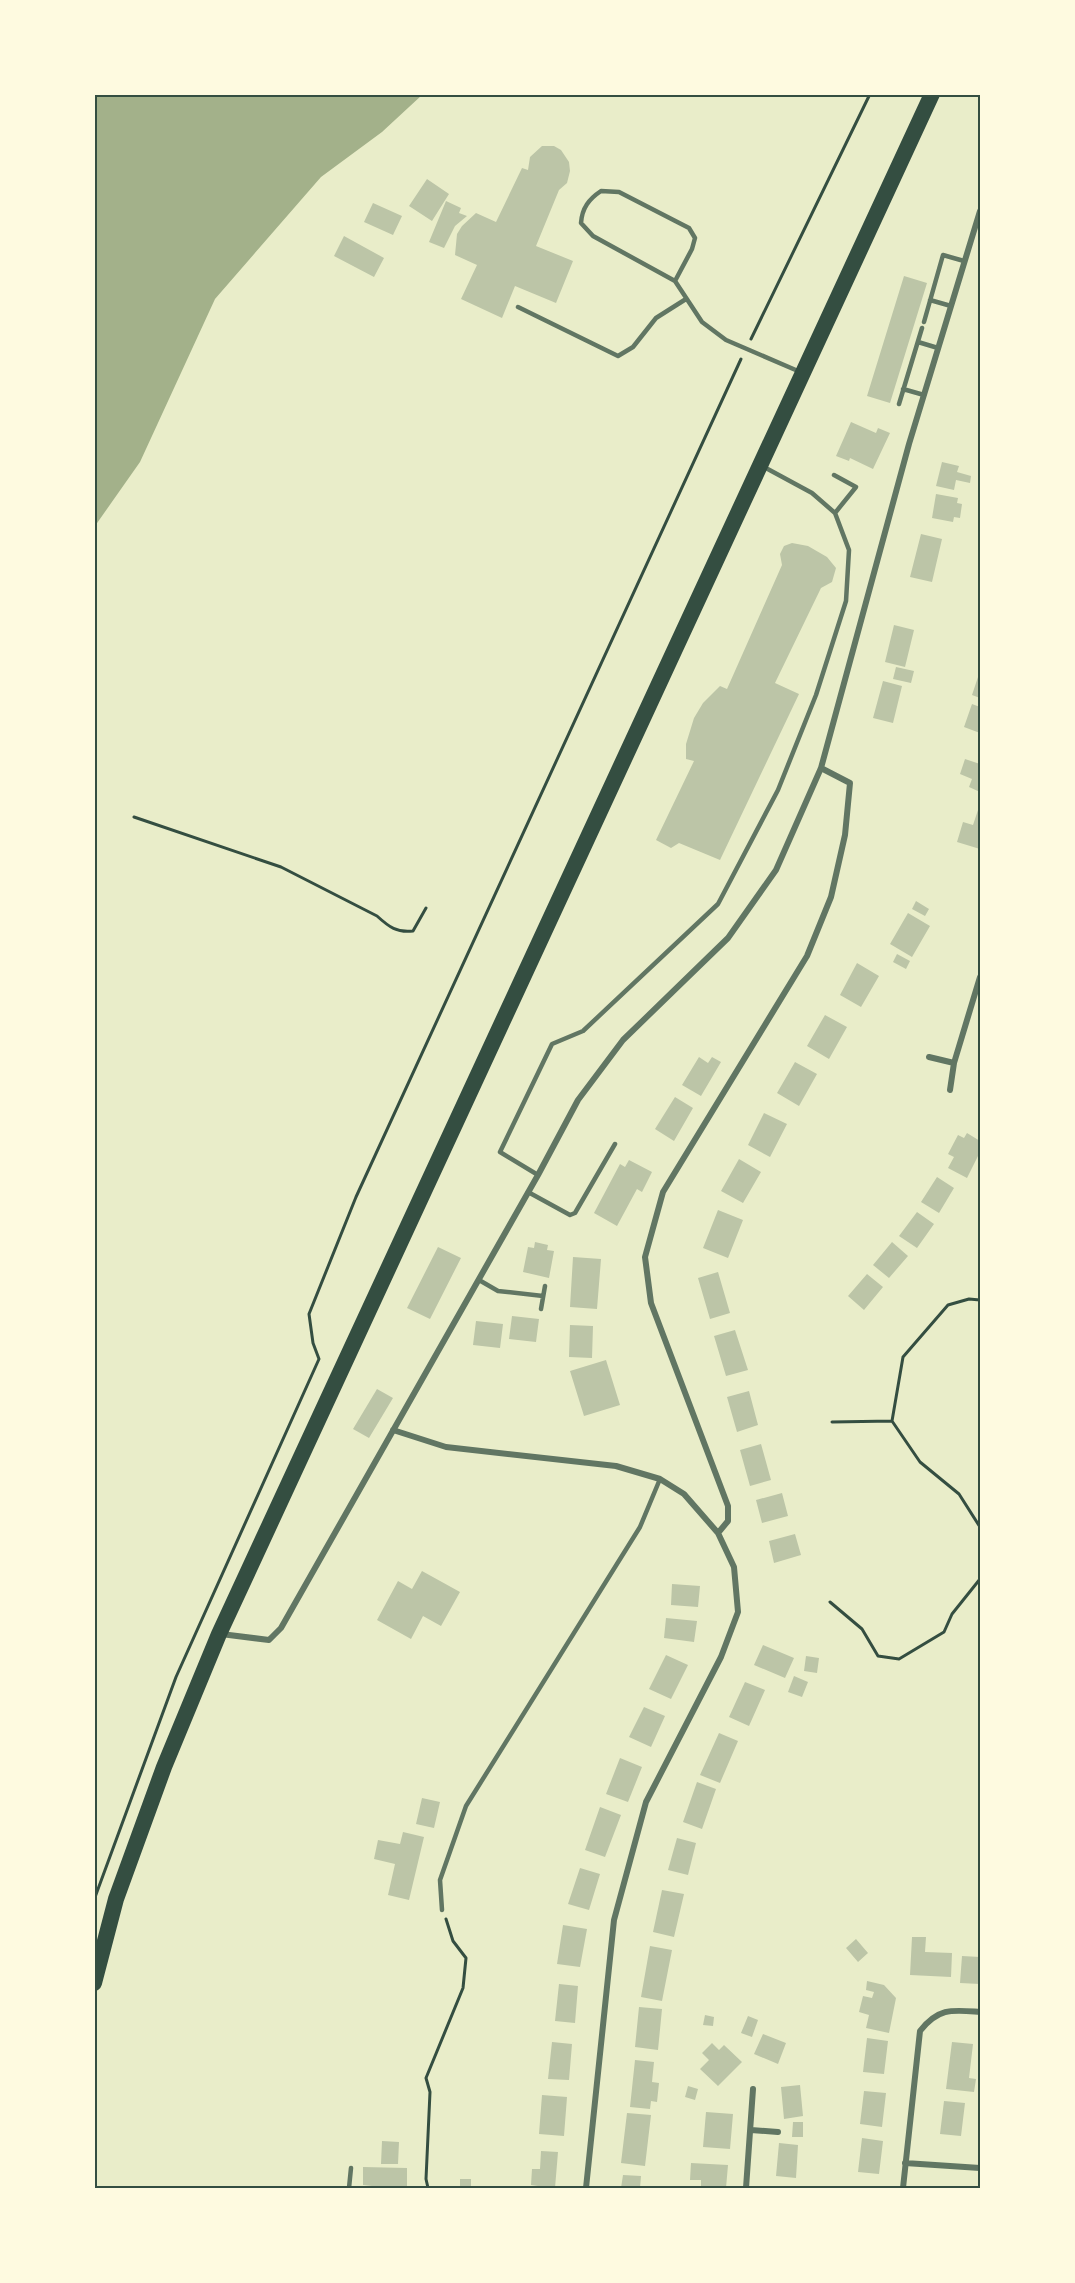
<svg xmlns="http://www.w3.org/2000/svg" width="1075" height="2283" font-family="'Sofia Sans Condensed',sans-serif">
  <rect width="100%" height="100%" fill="#e9edc9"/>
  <path fill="#a3b18a" d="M95,94L422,95L382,132L321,177L215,299L140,462L95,526Z"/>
  <path fill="#bcc5a7" d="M542,146H554L561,150L569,162L570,171L567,183L559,190L536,246L573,261L556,303L515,286L502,318L461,299L477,265L455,255L457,234L462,226L476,213L496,222L522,168L528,170L530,157Z
    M427,179L449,194L432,221L409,206Z
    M446,201L461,208L459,213L467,216L455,226L444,248L429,242Z
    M373,203L402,216L393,235L364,222Z
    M344,236L384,258L374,277L334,256Z
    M904,276L927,283L890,403L867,396Z
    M851,422L876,433L878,428L890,433L873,469L850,458L849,461L836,456Z
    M942,462L959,466L957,472L971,476L970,483L956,480L954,490L936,486Z
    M936,494L958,498L957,503L962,504L960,518L954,517L953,522L932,518Z
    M921,534L942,539L932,582L910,577Z
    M792,543L808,546L827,557L836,568L832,582L821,588L775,683L799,694L720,860L679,843L671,848L656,840L694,761L686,759V744L694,718L703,703L720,686L727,689L782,565L780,554L784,546Z
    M894,625L914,630L905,667L885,662Z
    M896,667L914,671L911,683L893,679Z
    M980,671V698L972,695Z
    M883,681L902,686L893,723L873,718Z
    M972,704L980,707V733L964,727Z
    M965,759L980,764V792L969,787L972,779L960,774Z
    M980,804V849L957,842L963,822L973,825Z
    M916,901L929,909L925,916L912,909Z
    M908,913L930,926L912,957L890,944Z
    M897,954L910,961L906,969L893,962Z
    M857,963L879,976L861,1007L840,995Z
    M825,1015L847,1027L829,1059L807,1046Z
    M699,1057L708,1063L712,1057L721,1062L701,1096L682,1085Z
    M795,1062L817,1074L799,1106L777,1093Z
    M675,1097L693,1108L674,1141L655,1129Z
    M764,1113L787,1124L770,1157L748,1145Z
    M967,1133L980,1141V1152L967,1178L948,1168L954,1157L948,1154L958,1135L964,1138Z
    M739,1159L761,1172L743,1203L721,1191Z
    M629,1160L652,1172L642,1192L637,1189L617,1226L594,1213L620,1164L625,1167Z
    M937,1177L954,1188L939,1213L921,1202Z
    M718,1210L743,1220L728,1258L703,1248Z
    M917,1212L934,1224L917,1248L899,1236Z
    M535,1242L548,1245L547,1250L554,1251L549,1278L523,1272L528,1247L534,1248Z
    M892,1242L908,1256L889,1278L873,1265Z
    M438,1247L461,1258L430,1319L407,1308Z
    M573,1257L601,1259L597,1309L570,1307Z
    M718,1272L730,1313L710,1319L698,1278Z
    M867,1274L883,1287L864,1310L848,1296Z
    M512,1316L539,1319L536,1342L509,1339Z
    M476,1321L503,1324L500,1348L473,1345Z
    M570,1325L593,1326L592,1358L569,1357Z
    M735,1330L748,1370L726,1376L714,1336Z
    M606,1360L620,1405L584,1416L570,1371Z
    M377,1389L393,1398L369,1438L353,1429Z
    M749,1391L758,1425L737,1432L727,1397Z
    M761,1444L771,1480L750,1486L740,1450Z
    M782,1493L788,1516L762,1523L756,1500Z
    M795,1534L801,1555L774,1563L769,1541Z
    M422,1571L460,1592L441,1626L423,1616L411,1639L377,1620L398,1581L412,1589Z
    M672,1584L700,1586L698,1607L671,1605Z
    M666,1618L697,1621L694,1642L664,1638Z
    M763,1645L794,1658L785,1678L754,1665Z
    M666,1655L688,1665L671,1699L649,1689Z
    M806,1656L819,1658L817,1673L804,1671Z
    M794,1676L808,1682L802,1697L788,1692Z
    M745,1682L765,1690L749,1726L729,1717Z
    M644,1707L665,1716L651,1747L629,1737Z
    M719,1733L738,1741L720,1783L700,1775Z
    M620,1758L642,1767L628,1802L606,1794Z
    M697,1782L716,1789L702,1829L683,1822Z
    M422,1798L440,1802L434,1828L416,1824Z
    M600,1807L621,1815L605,1857L585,1850Z
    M403,1832L424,1837L409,1900L388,1895L395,1864L374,1859L378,1840L400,1844Z
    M677,1838L696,1843L688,1875L668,1870Z
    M580,1868L600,1874L589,1910L568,1904Z
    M662,1890L684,1894L674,1937L653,1932Z
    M563,1925L587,1929L580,1967L557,1964Z
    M912,1937H926L925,1952L952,1953L951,1977L910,1975Z
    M856,1939L868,1953L858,1962L846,1948Z
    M650,1946L672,1950L662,2001L641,1997Z
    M962,1956L980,1957V1984L960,1983Z
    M867,1981L884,1985L896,1998L889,2033L866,2028L869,2015L859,2012L863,1996L872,1998L874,1992L866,1990Z
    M559,1984L578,1986L575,2023L555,2021Z
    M639,2007L662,2009L658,2050L635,2047Z
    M705,2015L714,2017L713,2026L703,2025Z
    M748,2016L758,2020L752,2037L741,2033Z
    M763,2034L786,2043L778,2064L754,2054Z
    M867,2038L888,2041L884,2074L863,2072Z
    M552,2042L572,2044L569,2080L548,2079Z
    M952,2042L973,2044L969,2078L976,2079L974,2092L946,2089Z
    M712,2043L719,2050L724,2045L742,2062L718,2086L700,2069L709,2060L702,2053Z
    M635,2060L654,2062L652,2082L659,2083L657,2102L651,2101L650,2109L630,2107Z
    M800,2085L803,2116L784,2119L781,2087Z
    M688,2086L698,2089L695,2100L685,2097Z
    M864,2091L886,2093L882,2127L860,2124Z
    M542,2095L567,2097L564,2136L539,2134Z
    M944,2101L965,2103L961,2136L940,2134Z
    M706,2112L733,2114L730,2149L703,2147Z
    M627,2113L651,2115L645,2166L621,2163Z
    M793,2122H803V2137H792Z
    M862,2138L883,2141L879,2174L858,2172Z
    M382,2141L399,2142L398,2164H381Z
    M779,2143L798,2145L796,2178L776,2176Z
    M541,2151L558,2152L555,2188H538V2186L531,2185L532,2169H540Z
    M691,2163L728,2165L726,2188H701V2180H690Z
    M363,2167L407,2168V2186L372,2188V2186L363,2185Z
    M623,2175L641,2176L640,2188H621Z
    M460,2179H471V2188H460Z"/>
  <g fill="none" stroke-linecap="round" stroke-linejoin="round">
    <path stroke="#344e41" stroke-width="3" d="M751,339L870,94
      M134,817L281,867L377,916C389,927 397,933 413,931L426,908
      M980,1300L969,1299L948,1305L903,1357L892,1421L920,1462L959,1494L980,1527
      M832,1422L892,1421
      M830,1602L862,1629L878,1656L899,1659L944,1632L952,1614L980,1579
      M94,1900L176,1677L319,1359L313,1343L309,1314L356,1197L741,359
      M428,2188L426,2179L430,2092L426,2078L463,1988L466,1958L453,1941L446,1919"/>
    <path stroke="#617663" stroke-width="4.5" d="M675,281L692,249L695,238L689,228L619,192L601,191C589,199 582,208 581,223L593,236L675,281L702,322L726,340L798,371
      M930,300L951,306
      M518,307L618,356L633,347L656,318L686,299
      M924,322L943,255L964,261
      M918,342L938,348
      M903,389L924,395
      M899,404L922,328
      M834,475L856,487L835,513
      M538,1175L500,1152L552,1044L583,1031L718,904L778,790L816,695L846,601L849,550L835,513L812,493L764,467
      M528,1192L570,1215L575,1213L615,1144
      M479,1280L498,1291L543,1296
      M541,1309L545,1286
      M442,1910L440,1880L466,1806L640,1527L660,1479
      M349,2188L351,2168"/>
    <path stroke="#617663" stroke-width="6" d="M929,1057L954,1063
      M950,1090L954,1063L980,977
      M393,1430L446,1447L616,1466L660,1479L684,1494L718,1533L734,1567L738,1612L721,1657L646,1802L614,1920L586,2188
      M718,1533L728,1521V1506L651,1303L645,1257L663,1192L807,956L831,897L845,835L850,783L821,768
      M221,1634L269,1640L281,1628L538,1175L578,1100L623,1040L728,938L776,870L821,768L909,444L980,211
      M751,2130L778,2132
      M905,2163L980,2168
      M746,2188L753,2089
      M903,2188L920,2031C939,2007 953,2010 980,2012"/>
    <path stroke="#344e41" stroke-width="16" d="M94,1983L116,1899L164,1767L219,1634L932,94"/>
  </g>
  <rect width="1075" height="2283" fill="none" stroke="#fefae0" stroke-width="192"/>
  <rect x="96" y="96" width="883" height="2091" fill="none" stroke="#344e41" stroke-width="2"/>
</svg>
